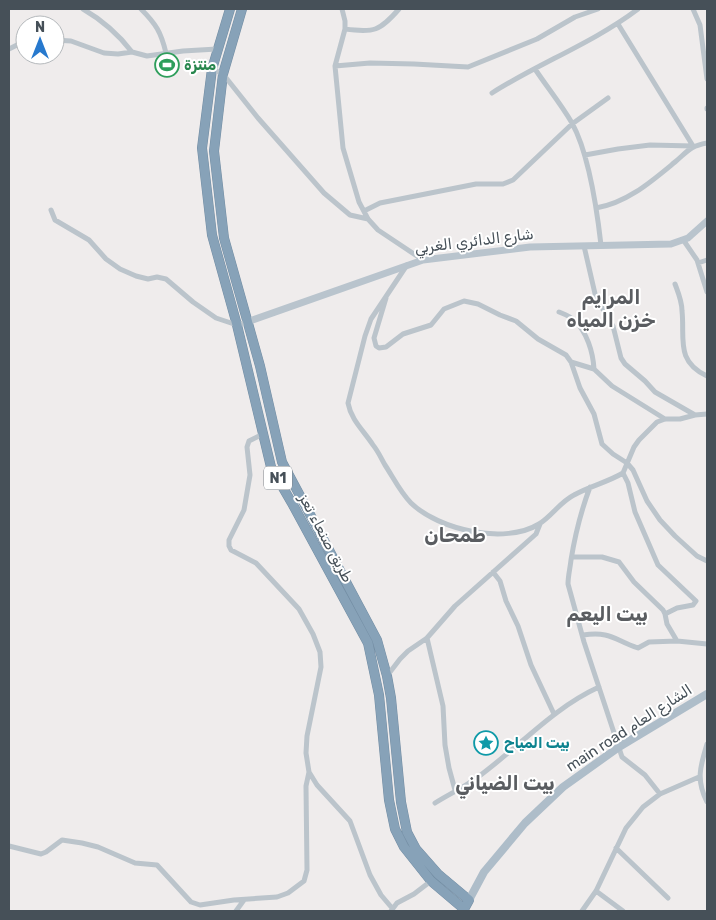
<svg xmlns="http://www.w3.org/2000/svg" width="716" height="920" font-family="Rubik,'Noto Sans Arabic',sans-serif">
  <rect width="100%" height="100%" fill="#efecec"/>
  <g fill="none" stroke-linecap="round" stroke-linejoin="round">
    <g stroke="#738da3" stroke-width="10">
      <path id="highway" d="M230,9L212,69L202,148L212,235L237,325L271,467L293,505L368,643L379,695L389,800L395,829L404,847L431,881L464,909
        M242,9L223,74L214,151L224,238L260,366L282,462L377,640L387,676L391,698L401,802L407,832L416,849L438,874L469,900L463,911"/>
    </g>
    <path stroke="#bbc4cb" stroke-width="5" d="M83,9C102,20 119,35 132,52
      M141,9C156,24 161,32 166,53
      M342,9L345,21V29L335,66L343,148L359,202L368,219L378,230L423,260
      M693,9L700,25L707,79
      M618,24L693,146
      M345,29C374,33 380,31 399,9
      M55,40L71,41L104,53L118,54L132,52L147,56L183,51L217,49
      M9,49L25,41
      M335,66L370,63L414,64L468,67L537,39L575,17L598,9
      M212,69L223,74L258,118L324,193L350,215L368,219
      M535,69C547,87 561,104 572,123C589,154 597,210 601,245
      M492,93C539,63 593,43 638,9
      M707,108V109
      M585,155L618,149L650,145L693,146
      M596,208C627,203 652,181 675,162C688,151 690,146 707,143
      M51,210L55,220L89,240L106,259L120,269L136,276L148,279L157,277L166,279L193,302L216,318L237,325L247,322
      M364,211L380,203L476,184H503L513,180L572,124L608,98
      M684,241L697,260L707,292
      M584,246L596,298L613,326L621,358L625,364L645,381L655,392L695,415L707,414
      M698,263L707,260
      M407,265L371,319L365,336L348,403C351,420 364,431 373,445C378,451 381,458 385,465C393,477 400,492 411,503C439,530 505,545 539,524C552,516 560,502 574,495C590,486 608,482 623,473L634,447L639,440L657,422L665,419H680L695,415
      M675,284C678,292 682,301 682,311C685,338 675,361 707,376
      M386,298L374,338L376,346L379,348L386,347L403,334L431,325L444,309L464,301L478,304L500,315L516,321L538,339L566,355L571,362L580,388L594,414L602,444L613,454L627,463L633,470L647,501L660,520L675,536L697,556L707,561
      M559,312C564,314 570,316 574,320C587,332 593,352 594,369
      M571,362L594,369L612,386L665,419
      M263,434L249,441L247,447L250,475L244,510L229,540V546L231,550L256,563L299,609L313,634L320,652L321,667L307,736L306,753L309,772L317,785L350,821L370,875L381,895L392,908
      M623,473L628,483L635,512L658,565L696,601L693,605L677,608L665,614L667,624L677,641
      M590,487C581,511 575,535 571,560C570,569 568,576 568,584L584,642L622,757L645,775L660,794
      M572,557H602L619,562L634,582L663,610L665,614
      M493,572L500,581L506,601L518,626L531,665L554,714
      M583,635C611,631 614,640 638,648L649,642L677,641L707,644
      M427,638L443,706L445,745L449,768L455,790
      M387,676L400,659L408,651L427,638L455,606L536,534L540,524
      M707,744C700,767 696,780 707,802
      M435,803C449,794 465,787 478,777C519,747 553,708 599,687
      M9,846L41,854L46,852L62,840L82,843L98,847L135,863L157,865L191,902L200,905L234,900L277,897L288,893L304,881L307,870L306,786L309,772
      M616,848L668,898
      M596,891L623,911
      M236,911L244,900
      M391,911L397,903L414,894L431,881
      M582,911L596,891L626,828L643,807L660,794L699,777"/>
    <path stroke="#b9c4cd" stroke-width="7" d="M247,322L423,260L530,247L671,244L688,238L707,221"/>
    <path stroke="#aebdc9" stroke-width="8" d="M469,900L484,872L525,823L563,787L619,747L707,694"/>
    <use href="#highway" stroke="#87a2b8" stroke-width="9"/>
  </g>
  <defs>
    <g id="stadium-ring" transform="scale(1.25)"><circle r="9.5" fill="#fff" stroke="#2e9e5b" stroke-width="1.5"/><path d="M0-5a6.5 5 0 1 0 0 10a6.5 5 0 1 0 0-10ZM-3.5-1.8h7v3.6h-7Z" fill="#2e9e5b"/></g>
    <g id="sight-ring" transform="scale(1.25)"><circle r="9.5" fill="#fff" stroke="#0f9aa8" stroke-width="1.5"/><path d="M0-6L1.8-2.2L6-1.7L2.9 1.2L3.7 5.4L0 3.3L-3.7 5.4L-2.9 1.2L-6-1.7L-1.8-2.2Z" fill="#0f9aa8"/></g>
  </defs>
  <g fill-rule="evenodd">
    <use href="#stadium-ring" x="167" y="65"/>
    <use href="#sight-ring" x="486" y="743"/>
  </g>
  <g text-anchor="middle" stroke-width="4" stroke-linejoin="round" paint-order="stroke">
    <rect fill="#fff" stroke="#7e848a" stroke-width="1" x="264" y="466.5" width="28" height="23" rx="4"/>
    <g font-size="14" font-weight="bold" fill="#465058">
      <text x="278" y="483">N1</text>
    </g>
    <g font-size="15" font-weight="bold" fill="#27864d" stroke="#fff" text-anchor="start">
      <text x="184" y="70">منتزة</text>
    </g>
    <g font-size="15" fill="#465058" stroke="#fff">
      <text transform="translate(474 241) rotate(-7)" y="5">شارع الدائري الغربي</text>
      <text transform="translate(326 538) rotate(62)" y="5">طريق صنعاء تعز</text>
      <text transform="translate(629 728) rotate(-33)" y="5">main road الشارع العام</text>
    </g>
    <g font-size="15" font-weight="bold" fill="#0d838f" stroke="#fff" text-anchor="start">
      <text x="504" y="748">بيت المياح</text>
    </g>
    <g font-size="20" font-weight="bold" fill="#5a5d61" stroke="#fff">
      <text x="611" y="304">المرايم<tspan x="611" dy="23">خزن المياه</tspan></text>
      <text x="455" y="542">طمحان</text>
      <text x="607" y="621">بيت اليعم</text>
      <text x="505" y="790">بيت الضياني</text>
    </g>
  </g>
  <rect width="716" height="920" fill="none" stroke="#465058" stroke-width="20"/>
  <g transform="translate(40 40)"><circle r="24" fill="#ffffff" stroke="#b5b9bc"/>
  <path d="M0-4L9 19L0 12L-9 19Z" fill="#2779ce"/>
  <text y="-8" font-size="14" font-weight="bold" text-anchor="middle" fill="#465058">N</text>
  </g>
</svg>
